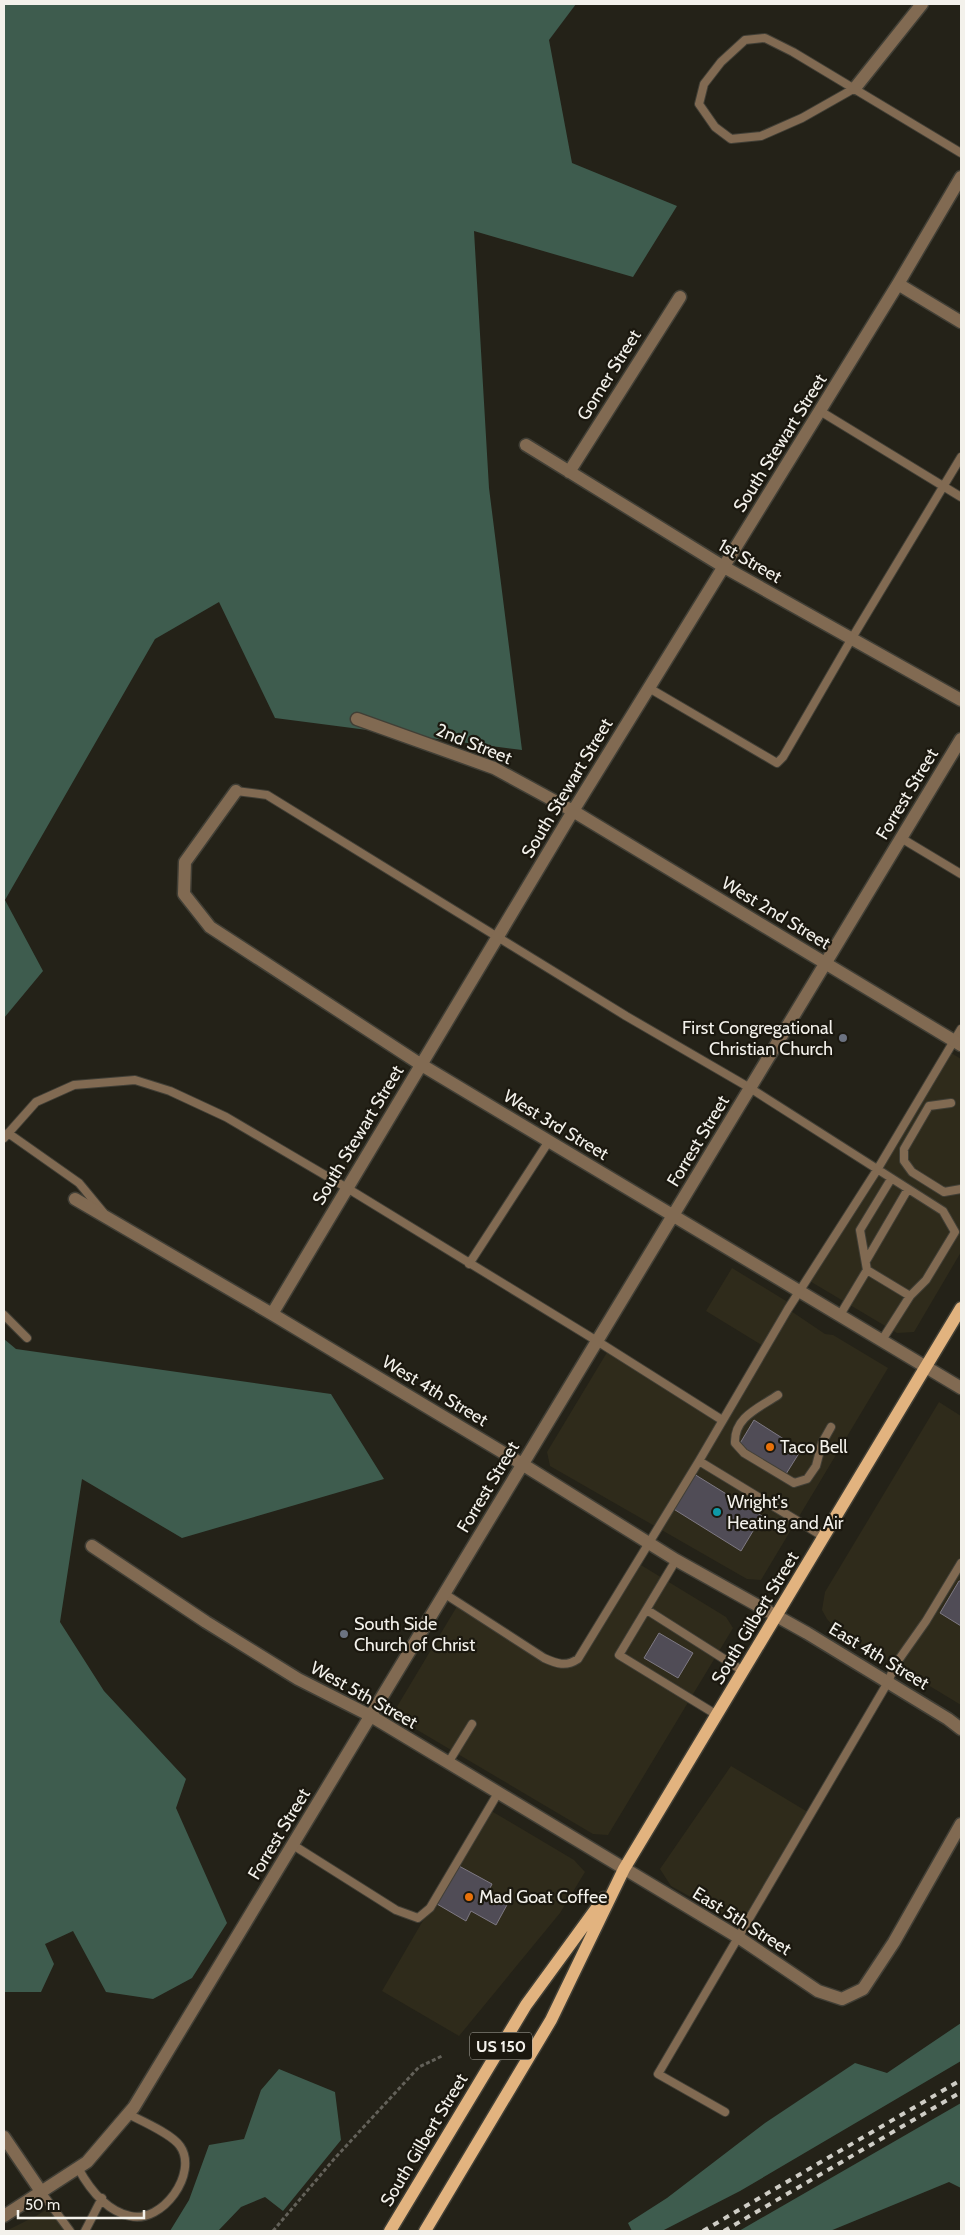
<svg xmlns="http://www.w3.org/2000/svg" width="965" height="2235" font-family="Cabin,sans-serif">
  <rect width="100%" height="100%" fill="#242218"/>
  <path fill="#2f2b1b" d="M948,1051L961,1059V1252L914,1332L897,1333L808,1280Z
    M732,1268L791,1304L788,1309L825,1334L833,1335L888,1368L761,1580L747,1579L550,1466L547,1452L609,1349L721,1420L765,1347L706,1311Z
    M939,1402L961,1416V1705L837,1630L827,1619L822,1610L825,1592Z
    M636,1562L726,1617L733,1628L608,1835L593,1834L392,1715L459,1603L544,1658L570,1664Z
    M731,1766L811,1814L744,1927L671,1886L660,1869Z
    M488,1809L574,1860L585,1872L560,1913L459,2036L382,1991Z
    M52,2206L70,2231H6L36,2216Z"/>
  <path fill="#3e5c4e" d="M4,4H576L549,40L572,163L677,206L633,277L474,231L489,488L522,750L275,718L219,602L155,639L5,900L43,971L4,1018Z
    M4,1339L16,1349L331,1394L384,1479L182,1538L82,1479L60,1622L104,1691L186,1779L176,1808L227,1923L192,1978L153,1999L106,1992L73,1931L45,1944L54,1964L41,1992H4Z
    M961,2023V2061L740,2191L662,2231H632L628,2223L667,2198L765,2123L855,2063L887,2073Z
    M279,2069L335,2092L341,2140L283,2211L265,2197L241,2207L218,2231H170L189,2200L209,2145L244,2139L261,2090Z
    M961,2103V2188L949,2182L830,2231H739Z"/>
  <path fill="#504c56" stroke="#7e7983" d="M754,1420L801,1450L786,1474L739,1445Z
    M694,1474L762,1516L741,1551L672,1508Z
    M959,1581H961V1626L940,1613Z
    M659,1633L693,1653L678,1678L644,1658Z
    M459,1866L492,1884L488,1892L508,1903L496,1925L471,1911L466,1921L437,1904Z"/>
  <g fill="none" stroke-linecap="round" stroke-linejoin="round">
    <g stroke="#413f36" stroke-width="10">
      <path id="service" d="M855,88L802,118L761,136L731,139L715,127L699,104L704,84L721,62L745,40L765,38L793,52L961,153
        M820,411L961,497
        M649,688L777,763L783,757L852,638L961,457
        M236,791L267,795L626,1016L750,1088L943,1211L955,1232L926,1280L910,1296L882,1340
        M901,838L961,874
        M951,1103L929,1106L904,1149V1161L912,1172L944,1192L961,1189
        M8,1133L79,1183L103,1212
        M4,1138L36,1102L74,1085L135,1080L170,1091L226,1117L347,1188L597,1341L722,1420
        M866,1261L908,1189
        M469,1264L549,1141
        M867,1270L860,1230L891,1179
        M4,1315L27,1338
        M840,1315L867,1270L910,1296
        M778,1395C759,1408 734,1417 735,1443L744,1453L794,1483L807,1479L816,1466L822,1443L831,1427
        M699,1461L824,1537
        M676,1560L619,1655L717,1715
        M445,1594L544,1658C557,1664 566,1667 578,1659L699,1461L788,1309L877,1170L961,1029
        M647,1610L743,1671
        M448,1763L472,1724
        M293,1845L396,1910L418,1918L430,1908L498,1793
        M725,2112L658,2074L888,1682L895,1665L926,1621L961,1563
        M78,2168C89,2188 106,2211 130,2216C162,2224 199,2173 180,2146C172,2134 142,2121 128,2114
        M42,2193L70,2231
        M85,2231L102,2198"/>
    </g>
    <g stroke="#413f36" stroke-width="15">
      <path id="minor" d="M855,88L922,4
        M898,284L961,322
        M526,445L724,567L961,700
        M569,472L680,297
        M357,719L494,768L573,811L961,1045
        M236,791L185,862L184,894L210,927L420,1064L961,1388
        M75,1199L272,1314L522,1464L676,1560L807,1633L948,1719L961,1729
        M272,1314L573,811L898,284L961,177
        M92,1546L206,1622L298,1679L371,1716L738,1937L818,1991L842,1999L863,1989L894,1942L961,1824
        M4,2137L42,2193
        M4,2216L87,2162L134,2107L961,739"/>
    </g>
    <g stroke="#413f36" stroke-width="15">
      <path id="primary" d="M390,2231L526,2005L604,1898
        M425,2231L551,2020L624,1869L961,1308"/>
    </g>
    <path stroke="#636159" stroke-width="3" stroke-dasharray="4 2.5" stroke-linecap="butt" d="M273,2231L335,2158L419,2067L442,2056"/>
    <use href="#service" stroke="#816a52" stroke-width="8"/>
    <use href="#minor" stroke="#816a52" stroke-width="12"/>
    <use href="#primary" stroke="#e2b37f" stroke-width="12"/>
    <path stroke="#cfcdc6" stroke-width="4" stroke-dasharray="6 6" stroke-linecap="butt" d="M703,2231L961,2080
      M724,2231L961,2092"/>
  </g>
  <g fill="#6b7280" stroke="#1b180f" stroke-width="2">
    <circle cx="843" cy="1038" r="5"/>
    <circle cx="344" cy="1634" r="5"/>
  </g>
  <g fill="#e8710a" stroke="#1b180f" stroke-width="2">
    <circle cx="770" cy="1447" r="5"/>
    <circle cx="469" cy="1897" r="5"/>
  </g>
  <circle fill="#0f9aa8" stroke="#1b180f" stroke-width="2" cx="717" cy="1512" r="5"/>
  <g text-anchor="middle" stroke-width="4.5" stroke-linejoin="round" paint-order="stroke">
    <rect fill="#1b180f" stroke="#b2b0a9" stroke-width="1" x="470" y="2032.5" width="62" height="27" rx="4"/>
    <g font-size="16" font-weight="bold" fill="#f3f1eb">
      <text x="501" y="2052">US 150</text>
    </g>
    <g font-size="18" fill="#f3f1eb" stroke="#1b180f">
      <text transform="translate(609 375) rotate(-58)" y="6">Gomer Street</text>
      <text transform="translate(780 443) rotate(-58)" y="6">South Stewart Street</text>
      <text transform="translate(750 561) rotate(30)" y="6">1st Street</text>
      <text transform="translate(474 744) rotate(22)" y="6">2nd Street</text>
      <text transform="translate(567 788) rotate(-59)" y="6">South Stewart Street</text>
      <text transform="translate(907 794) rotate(-59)" y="6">Forrest Street</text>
      <text transform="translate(776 913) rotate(31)" y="6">West 2nd Street</text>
      <text transform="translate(556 1125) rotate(31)" y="6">West 3rd Street</text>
      <text transform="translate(358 1135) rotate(-59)" y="6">South Stewart Street</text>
      <text transform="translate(698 1141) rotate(-59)" y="6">Forrest Street</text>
      <text transform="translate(435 1391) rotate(31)" y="6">West 4th Street</text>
      <text transform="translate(488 1487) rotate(-59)" y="6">Forrest Street</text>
      <text transform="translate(755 1618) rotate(-59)" y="6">South Gilbert Street</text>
      <text transform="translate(879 1656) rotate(31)" y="6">East 4th Street</text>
      <text transform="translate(364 1695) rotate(29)" y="6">West 5th Street</text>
      <text transform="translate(279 1834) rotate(-59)" y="6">Forrest Street</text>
      <text transform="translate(742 1921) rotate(32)" y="6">East 5th Street</text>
      <text transform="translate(424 2140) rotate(-59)" y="6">South Gilbert Street</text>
    </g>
    <g font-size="18" fill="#f3f1eb" stroke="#1b180f" text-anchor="start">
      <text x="833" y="1034" text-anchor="end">First Congregational<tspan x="833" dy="21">Christian Church</tspan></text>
      <text x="780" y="1453">Taco Bell</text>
      <text x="727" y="1508">Wright's<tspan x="727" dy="21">Heating and Air</tspan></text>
      <text x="354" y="1630">South Side<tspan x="354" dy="21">Church of Christ</tspan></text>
      <text x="479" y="1903">Mad Goat Coffee</text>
    </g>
  </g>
  <rect width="965" height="2235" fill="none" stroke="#f3f1eb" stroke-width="10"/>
  <path d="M18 2210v8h126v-8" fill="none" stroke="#f3f1eb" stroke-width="2.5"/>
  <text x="25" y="2210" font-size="15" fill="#f3f1eb" stroke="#1b180f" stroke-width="4" paint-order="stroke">50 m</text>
</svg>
